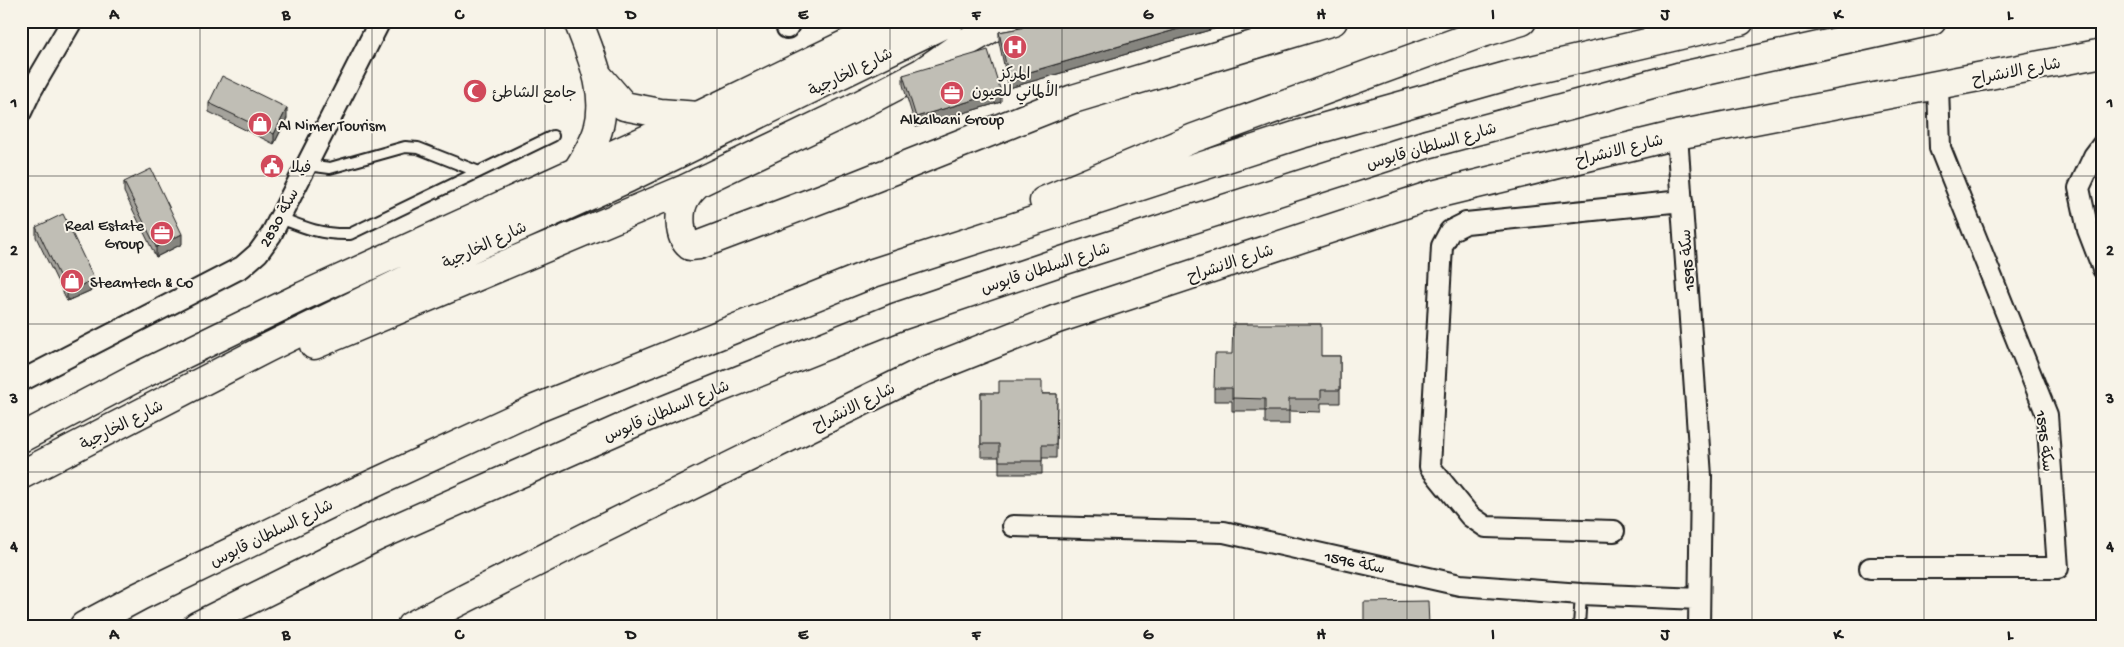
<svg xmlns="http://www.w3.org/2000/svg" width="2124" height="647" font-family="'Gochi Hand','Playpen Sans Arabic',sans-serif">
  <rect width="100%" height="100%" fill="#f7f3e8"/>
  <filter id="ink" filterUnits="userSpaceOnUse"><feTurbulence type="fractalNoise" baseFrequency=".02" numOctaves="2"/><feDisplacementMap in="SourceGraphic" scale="10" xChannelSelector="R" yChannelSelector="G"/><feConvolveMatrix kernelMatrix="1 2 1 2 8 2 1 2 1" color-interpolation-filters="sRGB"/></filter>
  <g filter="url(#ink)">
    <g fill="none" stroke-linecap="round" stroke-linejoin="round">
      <g stroke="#1c1c1c" stroke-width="14">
        <path id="lane" d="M307,165L330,168L405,147L418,148L479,172
          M280,218C305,228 322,235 350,234L553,136
          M1579,626L1581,594"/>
      </g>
      <g stroke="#1c1c1c" stroke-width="24">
        <path id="street" d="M787,28L791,21
          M21,112L31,91L72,21
          M1677,135L1701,476L1699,626
          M2103,144L2094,156L2079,188L2088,230L2103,269
          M21,381L242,267L258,253L271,235L380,21
          M1013,526L1224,532L1460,585L1581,594L1699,599
          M1614,531L1486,527L1470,516L1430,467L1442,246L1450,231L1466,223L1682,201
          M1870,568H2058L2047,415L1940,148L1938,86"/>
      </g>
      <g stroke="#1c1c1c" stroke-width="31">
        <path id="secondary" d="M599,77L624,106L660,113L698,116
          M577,171C585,158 594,144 598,130C609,93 591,55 578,21
          M699,182C695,186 689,191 686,197C678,209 678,237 690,246L699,245L839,192L1073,99L1333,21
          M411,626L588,536L918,374L1057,319L1432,195L1677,135L2103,53"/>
      </g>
      <g stroke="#1c1c1c" stroke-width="31">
        <path id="primary" d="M314,345L685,189L850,110L921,73L960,46L1004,21
          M21,438L135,378L303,296L698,116L894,21
          M21,475L267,348L461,253L628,178L950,21"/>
      </g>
      <g stroke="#1c1c1c" stroke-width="31">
        <path id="highway" d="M1044,201L1194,138L1479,34L1522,21
          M84,626L140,596L338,500L535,409L873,273L1301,134L1514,74L1740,21
          M197,626L376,537L647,417L897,317L1065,260L1427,144L1678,77L1932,21"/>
      </g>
      <use href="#lane" stroke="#f7f3e8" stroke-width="10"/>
      <use href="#street" stroke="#f7f3e8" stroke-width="20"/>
      <use href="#secondary" stroke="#f7f3e8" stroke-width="28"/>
      <use href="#primary" stroke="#f7f3e8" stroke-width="28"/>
      <use href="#highway" stroke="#f7f3e8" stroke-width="28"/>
    </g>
    <path fill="#a5a39c" stroke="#1c1c1c" d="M1033,21H1241L1009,88L999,42V32L1021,28Z
      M903,75L1001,102L916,127L903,85Z
      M209,103L287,118L274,144L209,112Z
      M124,182L182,244L156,257L124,192Z
      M36,227L94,289L67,301L36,237Z
      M1321,356H1340V403H1321V412L1289,411V424H1265V411H1232V401H1214V388Z
      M981,393L1057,394L1056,458H1042V474H999V457H981Z"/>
    <path fill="#86857f" stroke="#1c1c1c" d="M1206,21H1241L1009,88V78Z
      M1001,92V102L916,127V117Z
      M287,108V118L274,144V134Z
      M182,234V244L156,257V247Z
      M94,279V289L67,301V292Z"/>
    <path fill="#c0beb5" stroke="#1c1c1c" d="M1033,21H1206L1009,78L999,32L1021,28Z
      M988,50L1001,92L916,117L903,75Z
      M222,76L287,108L274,134L209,103Z
      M151,169L182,234L156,247L124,182Z
      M63,214L94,279L67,292L36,227Z
      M1233,324H1321V356H1340V390H1321V399H1289V411H1265V399L1232,398V388H1214L1215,354H1232Z
      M999,381H1042V394H1057L1056,445H1042V461H999V444H981V393H999Z
      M1428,601L1429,626H1364V602Z"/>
  </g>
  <path fill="none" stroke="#1c1c1c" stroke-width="1" stroke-opacity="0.55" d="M200,21V626M372,21V626M545,21V626M717,21V626M890,21V626M1062,21V626M1234,21V626M1407,21V626M1579,21V626M1752,21V626M1924,21V626M21,176H2103M21,324H2103M21,472H2103"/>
  <defs>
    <g id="hospital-disc" transform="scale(1.25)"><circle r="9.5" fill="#d1495b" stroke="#f7f3e8"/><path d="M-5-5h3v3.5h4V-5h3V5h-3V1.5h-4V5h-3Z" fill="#fff"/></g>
    <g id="mosque-disc" transform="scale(1.25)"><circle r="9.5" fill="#d1495b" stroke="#f7f3e8"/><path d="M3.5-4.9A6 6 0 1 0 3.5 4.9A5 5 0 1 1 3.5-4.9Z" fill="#fff"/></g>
    <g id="office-disc" transform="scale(1.25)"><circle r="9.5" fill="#d1495b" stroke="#f7f3e8"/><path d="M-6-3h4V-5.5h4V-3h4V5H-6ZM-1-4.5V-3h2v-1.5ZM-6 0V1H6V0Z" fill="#fff"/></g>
    <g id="shop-disc" transform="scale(1.25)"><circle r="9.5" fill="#d1495b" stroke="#f7f3e8"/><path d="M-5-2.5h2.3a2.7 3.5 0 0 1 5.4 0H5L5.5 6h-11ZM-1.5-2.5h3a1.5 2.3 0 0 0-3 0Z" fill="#fff"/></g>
    <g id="civic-disc" transform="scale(1.25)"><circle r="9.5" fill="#d1495b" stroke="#f7f3e8"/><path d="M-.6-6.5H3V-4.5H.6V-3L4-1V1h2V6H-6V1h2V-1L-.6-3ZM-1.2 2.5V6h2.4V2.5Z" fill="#fff"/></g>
  </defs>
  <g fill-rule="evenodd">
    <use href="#hospital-disc" x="1015" y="47"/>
    <use href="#mosque-disc" x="475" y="91"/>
    <use href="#office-disc" x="952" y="93"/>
    <use href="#shop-disc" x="260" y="124"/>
    <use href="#civic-disc" x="272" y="166"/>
    <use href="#office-disc" x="162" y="233"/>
    <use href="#shop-disc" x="72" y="281"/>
  </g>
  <g text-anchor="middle" stroke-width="4" stroke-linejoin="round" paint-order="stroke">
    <g font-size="16" fill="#1c1c1c" stroke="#f7f3e8">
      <text transform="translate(2016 70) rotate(-11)" y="6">شارع الانشراح</text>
      <text transform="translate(850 71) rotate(-26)" y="6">شارع الخارجية</text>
      <text transform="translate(1431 145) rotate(-16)" y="6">شارع السلطان قابوس</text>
      <text transform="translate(1619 149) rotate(-14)" y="6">شارع الانشراح</text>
      <text transform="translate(278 217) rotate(-61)" y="6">سكة 2830</text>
      <text transform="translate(484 244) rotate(-25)" y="6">شارع الخارجية</text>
      <text transform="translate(1686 260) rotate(-94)" y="6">سكة 1595</text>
      <text transform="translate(1230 262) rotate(-18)" y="6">شارع الانشراح</text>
      <text transform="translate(1045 267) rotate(-18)" y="6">شارع السلطان قابوس</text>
      <text transform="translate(853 406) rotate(-26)" y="6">شارع الانشراح</text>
      <text transform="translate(666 410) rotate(-23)" y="6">شارع السلطان قابوس</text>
      <text transform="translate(121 424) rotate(-27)" y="6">شارع الخارجية</text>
      <text transform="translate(2046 441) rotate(83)" y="6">سكة 1595</text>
      <text transform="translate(271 532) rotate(-26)" y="6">شارع السلطان قابوس</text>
      <text transform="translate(1355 561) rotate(12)" y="6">سكة 1596</text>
    </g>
    <g font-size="16" fill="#1c1c1c" stroke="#f7f3e8" text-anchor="start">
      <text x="1015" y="78" text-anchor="middle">المركز<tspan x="1015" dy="18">الألماني للعيون</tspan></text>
      <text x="492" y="97">جامع الشاطئ</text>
      <text x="952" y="124" text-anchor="middle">Alkalbani Group</text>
      <text x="278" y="130">Al Nimer Tourism</text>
      <text x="290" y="172">فيلا</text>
      <text x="144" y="230" text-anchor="end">Real Estate<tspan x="144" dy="18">Group</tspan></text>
      <text x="90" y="287">Steamtech &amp; Co</text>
    </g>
  </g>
  <rect width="2124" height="647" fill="none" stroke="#f7f3e8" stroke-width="55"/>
  <rect x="28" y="28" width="2068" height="592" fill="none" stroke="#1c1c1c" stroke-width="2"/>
  <g font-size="16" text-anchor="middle" font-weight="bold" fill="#1c1c1c">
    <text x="114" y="19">A</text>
    <text x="286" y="19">B</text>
    <text x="459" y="19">C</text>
    <text x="631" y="19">D</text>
    <text x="803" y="19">E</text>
    <text x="976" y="19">F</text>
    <text x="1148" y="19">G</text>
    <text x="1321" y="19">H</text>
    <text x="1493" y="19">I</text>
    <text x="1665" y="19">J</text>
    <text x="1838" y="19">K</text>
    <text x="2010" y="19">L</text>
    <text x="14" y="107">1</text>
    <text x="2110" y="107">1</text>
    <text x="14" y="255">2</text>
    <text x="2110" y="255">2</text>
    <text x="14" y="403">3</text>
    <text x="2110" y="403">3</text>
    <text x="14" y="551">4</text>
    <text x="2110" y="551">4</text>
    <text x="114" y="639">A</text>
    <text x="286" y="639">B</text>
    <text x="459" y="639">C</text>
    <text x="631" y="639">D</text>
    <text x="803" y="639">E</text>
    <text x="976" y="639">F</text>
    <text x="1148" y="639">G</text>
    <text x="1321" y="639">H</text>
    <text x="1493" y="639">I</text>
    <text x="1665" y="639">J</text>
    <text x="1838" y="639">K</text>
    <text x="2010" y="639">L</text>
  </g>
</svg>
